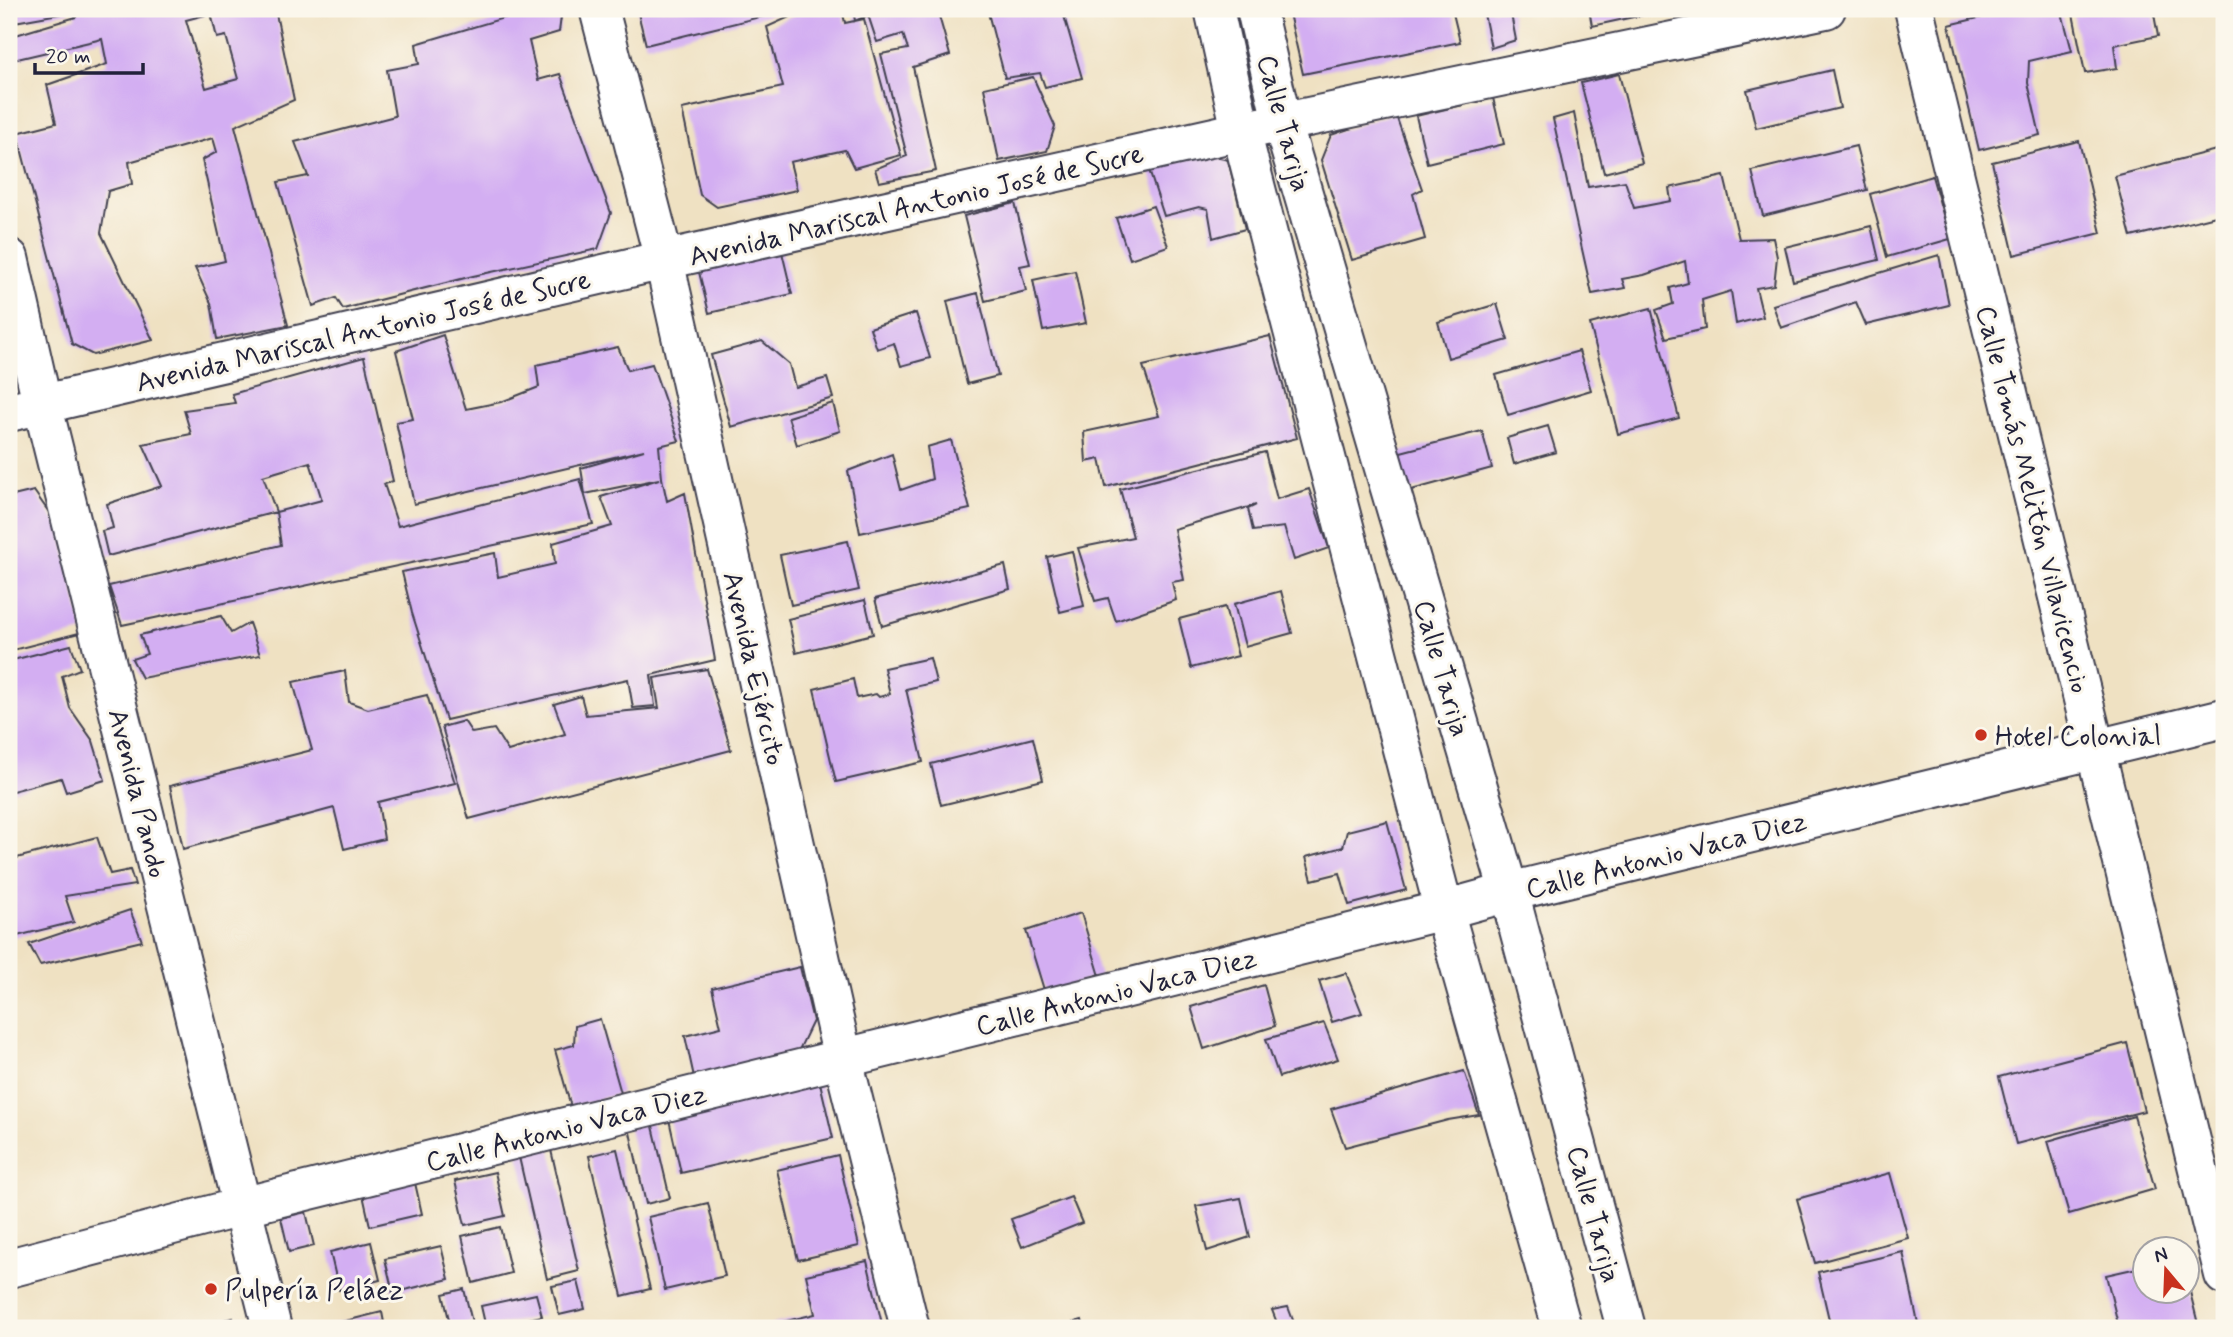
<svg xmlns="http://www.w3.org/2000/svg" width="2233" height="1337" font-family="Mynerve,sans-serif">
  <rect width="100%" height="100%" fill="#fbf7ec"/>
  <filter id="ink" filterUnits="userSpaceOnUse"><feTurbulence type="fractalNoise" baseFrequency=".0143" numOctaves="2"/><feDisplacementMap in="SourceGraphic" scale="14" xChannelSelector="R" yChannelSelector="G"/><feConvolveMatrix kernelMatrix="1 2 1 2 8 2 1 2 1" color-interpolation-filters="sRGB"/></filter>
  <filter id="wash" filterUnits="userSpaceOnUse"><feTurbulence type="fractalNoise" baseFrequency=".00686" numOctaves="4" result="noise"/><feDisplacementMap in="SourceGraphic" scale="28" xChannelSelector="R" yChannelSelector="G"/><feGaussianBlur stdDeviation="1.57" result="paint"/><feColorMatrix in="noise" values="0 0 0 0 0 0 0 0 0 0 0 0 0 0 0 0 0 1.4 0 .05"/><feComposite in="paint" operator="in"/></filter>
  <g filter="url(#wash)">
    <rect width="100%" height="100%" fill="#efe1c2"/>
    <g id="blocks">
      <path fill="#d3aef2" d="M9,9H69L70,12L9,23Z
        M74,9H125L126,11L137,9H210L209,14L186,20L206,88L238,79L226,36L217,38L210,9H275L294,100L235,126L288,325L217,339L211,303L195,268L225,261L202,160L217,152L213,138L129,162L132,184L108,191L101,233L153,340L93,355L72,344L17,133L56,123L47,85L107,64L102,39L9,61V37L76,17Z
        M526,9H559L561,17L559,32L529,41L538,80L560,74L611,213L598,249L473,276L343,309L336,298L313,306L278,182L308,176L295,142L395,116L387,70L419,64L416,44L527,11Z
        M637,9H787L788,10L646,45Z
        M807,9H842L845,23L864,19L901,155L854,168L845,150L790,162L797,190L717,207L700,195L682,109L783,87L767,27Z
        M853,9H903V11L908,9H937L950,55L913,67L936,171L879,182L875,169L907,156L881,54L908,49L903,34L877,42L868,15L855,21Z
        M987,9H1062L1082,78L1045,87L1040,73L1005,78Z
        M1288,9H1452L1460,42L1303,74Z
        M1483,9H1510L1516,40L1491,48Z
        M1589,9H1666V10L1592,26Z
        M2016,9H2061L2072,51L2029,61L2028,83L2040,135L1979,150L1949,25Z
        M2072,9H2153L2158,36L2114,45L2117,68L2085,73Z
        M1832,70L1840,108L1756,128L1747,90Z
        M1619,74L1642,163L1604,173L1581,83Z
        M1033,77L1055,126L1047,151L999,161L984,88Z
        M1493,98L1504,144L1427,163L1416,116Z
        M1395,113L1422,189L1413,194L1425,239L1352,260L1321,160L1331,135Z
        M1574,113L1588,187L1625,181L1634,208L1671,201L1669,188L1724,176L1739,239L1773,238L1777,257L1774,285L1756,288L1763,317L1736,324L1731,291L1702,300L1705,329L1666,338L1656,310L1673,304L1670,288L1688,283L1685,261L1644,275L1622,279L1625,288L1592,294L1553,119Z
        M2079,141L2101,233L2014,255L1992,162Z
        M1856,146L1867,190L1763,216L1752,171Z
        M2224,148V214L2131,237L2115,176Z
        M1207,155L1228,160L1245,229L1213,238L1208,209L1199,207L1164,216L1148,167Z
        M1932,176L1950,239L1887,257L1870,194Z
        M1015,203L1030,264L1020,266L1026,291L985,301L964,216Z
        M1153,206L1168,246L1130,259L1116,218Z
        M1871,226L1879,260L1793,281L1785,247Z
        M781,248L792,294L709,313L698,268Z
        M1939,255L1949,305L1866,325L1856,302L1781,328L1773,305Z
        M1075,271L1086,323L1043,331L1033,280Z
        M978,293L998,376L967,384L947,301Z
        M1497,304L1508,340L1448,358L1438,322Z
        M1651,308L1679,418L1618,434L1590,324Z
        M916,313L930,358L901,366L894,343L877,349L870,328Z
        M443,335L466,409L501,402L539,387L536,365L618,347L628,370L652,364L679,441L659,446L662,478L667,501L685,493L715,660L651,675L655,706L633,708L628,679L446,720L412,613L402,572L495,553L498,577L555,564L553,543L612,526L601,497L659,479L585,494L581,468L644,450L414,504L396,422L413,419L396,351Z
        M1270,336L1297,438L1106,487L1100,459L1086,462L1084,432L1159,416L1143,366Z
        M762,341L789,364L795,387L827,378L833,398L731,427L711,355Z
        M1579,351L1591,390L1508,415L1496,375Z
        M364,357L393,481L384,484L398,526L580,479L593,524L122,625L109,586L281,545L276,512L322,500L310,462L263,476L276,512L108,556L102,531L113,528L107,504L162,486L143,444L191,434L184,410L235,403L232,394Z
        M833,403L840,431L797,445L788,417Z
        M1548,426L1556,452L1514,464L1507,438Z
        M1482,431L1492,468L1404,492L1393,454Z
        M951,440L970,509L860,533L848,471L892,454L901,490L932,479L927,447Z
        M1265,452L1277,499L1309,489L1329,548L1294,560L1284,527L1253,531L1248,509L1256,505L1174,529L1184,580L1172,582L1176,600L1116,621L1108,598L1095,601L1078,548L1133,537L1120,489Z
        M34,491L60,528L83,632L9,651V497Z
        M848,541L859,590L791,605L780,555Z
        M1072,551L1084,606L1060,612L1047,557Z
        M1005,565L1010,589L882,626L875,599Z
        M1281,591L1292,633L1245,646L1234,604Z
        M865,600L873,634L796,653L788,619Z
        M1225,607L1238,656L1191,668L1179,619Z
        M221,616L231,633L249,623L260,655L142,678L132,659L147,654L140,635Z
        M71,645L80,669L62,676L70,708L93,741L105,780L66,792L61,778L9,792V661Z
        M930,658L936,682L906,689L923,762L836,782L814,689L853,679L857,698L876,694L879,697L890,694L884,668Z
        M707,669L731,750L469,819L442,727L464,721L472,733L494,729L508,751L565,734L554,704L581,696L586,715L659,708L654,678Z
        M345,671L349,702L368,709L427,695L455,783L378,802L384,839L344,849L334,808L183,849L170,786L312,750L293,682Z
        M1033,738L1043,780L941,805L931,764Z
        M1387,821L1406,890L1349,905L1340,873L1312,880L1306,857L1343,847L1347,831Z
        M97,837L110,874L130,870L135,885L65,896L74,922L9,938V860Z
        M130,910L142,941L40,965L29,944Z
        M1081,913L1100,976L1045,993L1026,931Z
        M800,967L813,1021L798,1052L694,1077L685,1036L721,1027L712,988Z
        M1346,973L1362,1013L1332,1022L1319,981Z
        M1264,985L1275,1026L1204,1049L1191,1007Z
        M600,1019L621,1093L571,1107L555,1050L574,1045L575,1026Z
        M1324,1023L1338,1059L1279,1077L1266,1039Z
        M2127,1043L2144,1111L2016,1144L1999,1077Z
        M817,1070L833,1138L681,1173L666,1106Z
        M1464,1071L1479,1115L1448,1120L1345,1147L1331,1109Z
        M2134,1116L2155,1189L2069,1214L2048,1141Z
        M652,1122L670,1198L646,1204L629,1128Z
        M548,1137L579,1271L547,1279L516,1144Z
        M617,1149L650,1289L622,1296L589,1156Z
        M838,1155L859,1246L798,1260L777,1170Z
        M495,1172L505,1216L465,1225L455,1181Z
        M1890,1173L1908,1238L1815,1263L1797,1199Z
        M413,1174L422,1214L370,1226L361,1186Z
        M1071,1197L1082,1223L1022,1247L1011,1219Z
        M1241,1198L1250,1237L1207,1251L1196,1206Z
        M708,1203L725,1276L665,1290L648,1217Z
        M306,1212L314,1246L289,1252L281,1218Z
        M500,1227L511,1273L473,1283L462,1236Z
        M371,1242L380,1280L339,1290L330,1252Z
        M441,1246L449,1279L393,1293L385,1259Z
        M1903,1252L1919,1328H1831L1818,1272Z
        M867,1261L883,1328H758L815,1314L806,1275Z
        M2146,1266V1292H2190L2199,1328H2119L2106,1275Z
        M578,1281L585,1309L559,1315L552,1286Z
        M464,1289L472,1322L451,1328L443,1294Z
        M536,1294L542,1316L486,1328L481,1306Z
        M1288,1307L1296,1328H1279L1272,1310Z
        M382,1312L385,1328H334L333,1324Z
        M233,1318L237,1328H191V1327Z
        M1082,1320L1084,1328H1057V1327Z"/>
    </g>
  </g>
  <g filter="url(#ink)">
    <use href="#blocks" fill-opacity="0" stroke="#413f4f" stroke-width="2"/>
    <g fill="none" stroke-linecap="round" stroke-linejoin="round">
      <g stroke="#413f4f" stroke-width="42">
        <path id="minor" d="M599,9L664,260L843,1059L910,1328
          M1914,9L2224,1275
          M9,258L42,403L272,1328
          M9,412L664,260L1241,131L1826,9
          M9,1268L241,1207L1444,910L1509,892L2224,718"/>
      </g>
      <g stroke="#413f4f" stroke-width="42">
        <path id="tertiary" d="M1214,9L1241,131L1444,910L1562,1328
          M1256,9L1282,122L1509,892L1626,1328"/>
      </g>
      <use href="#minor" stroke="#fff" stroke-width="38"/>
      <use href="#tertiary" stroke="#fff" stroke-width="38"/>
    </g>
  </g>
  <g fill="#c8321e" stroke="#fbf7ec" stroke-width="2.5">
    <circle cx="1981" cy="735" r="7"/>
    <circle cx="211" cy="1289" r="7"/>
  </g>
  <g text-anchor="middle" stroke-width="6" stroke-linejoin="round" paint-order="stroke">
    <g font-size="28" fill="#22223b" stroke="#fbf7ec">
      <text transform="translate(1285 123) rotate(75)" y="10">Calle Tarija</text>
      <text transform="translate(916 204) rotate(-13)" y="10">Avenida Mariscal Antonio José de Sucre</text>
      <text transform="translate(363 330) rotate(-13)" y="10">Avenida Mariscal Antonio José de Sucre</text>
      <text transform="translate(2034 499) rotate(76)" y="10">Calle Tomás Melitón Villavicencio</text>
      <text transform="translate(755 668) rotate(77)" y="10">Avenida Ejército</text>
      <text transform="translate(1443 668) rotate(74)" y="10">Calle Tarija</text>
      <text transform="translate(139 793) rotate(76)" y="10">Avenida Pando</text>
      <text transform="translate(1666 854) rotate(-14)" y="10">Calle Antonio Vaca Diez</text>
      <text transform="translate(1116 991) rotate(-14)" y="10">Calle Antonio Vaca Diez</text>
      <text transform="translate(566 1127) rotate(-14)" y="10">Calle Antonio Vaca Diez</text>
      <text transform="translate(1595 1214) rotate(75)" y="10">Calle Tarija</text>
    </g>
    <g font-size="28" fill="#22223b" stroke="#fbf7ec" text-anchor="start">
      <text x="1995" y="745">Hotel Colonial</text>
      <text x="225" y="1299">Pulpería Peláez</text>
    </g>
  </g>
  <rect width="2233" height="1337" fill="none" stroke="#fbf7ec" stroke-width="35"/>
  <g transform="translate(2166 1270) rotate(341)"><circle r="33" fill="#fbf7ec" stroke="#a4a2a5" stroke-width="2"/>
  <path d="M0-5L12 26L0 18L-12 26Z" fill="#c8321e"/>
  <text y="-10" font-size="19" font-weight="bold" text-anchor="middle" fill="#22223b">N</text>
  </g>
  <path d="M35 63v10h108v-10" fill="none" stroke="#22223b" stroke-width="3.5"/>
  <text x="46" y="63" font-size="21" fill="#22223b" stroke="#fbf7ec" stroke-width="5" paint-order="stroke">20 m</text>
</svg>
